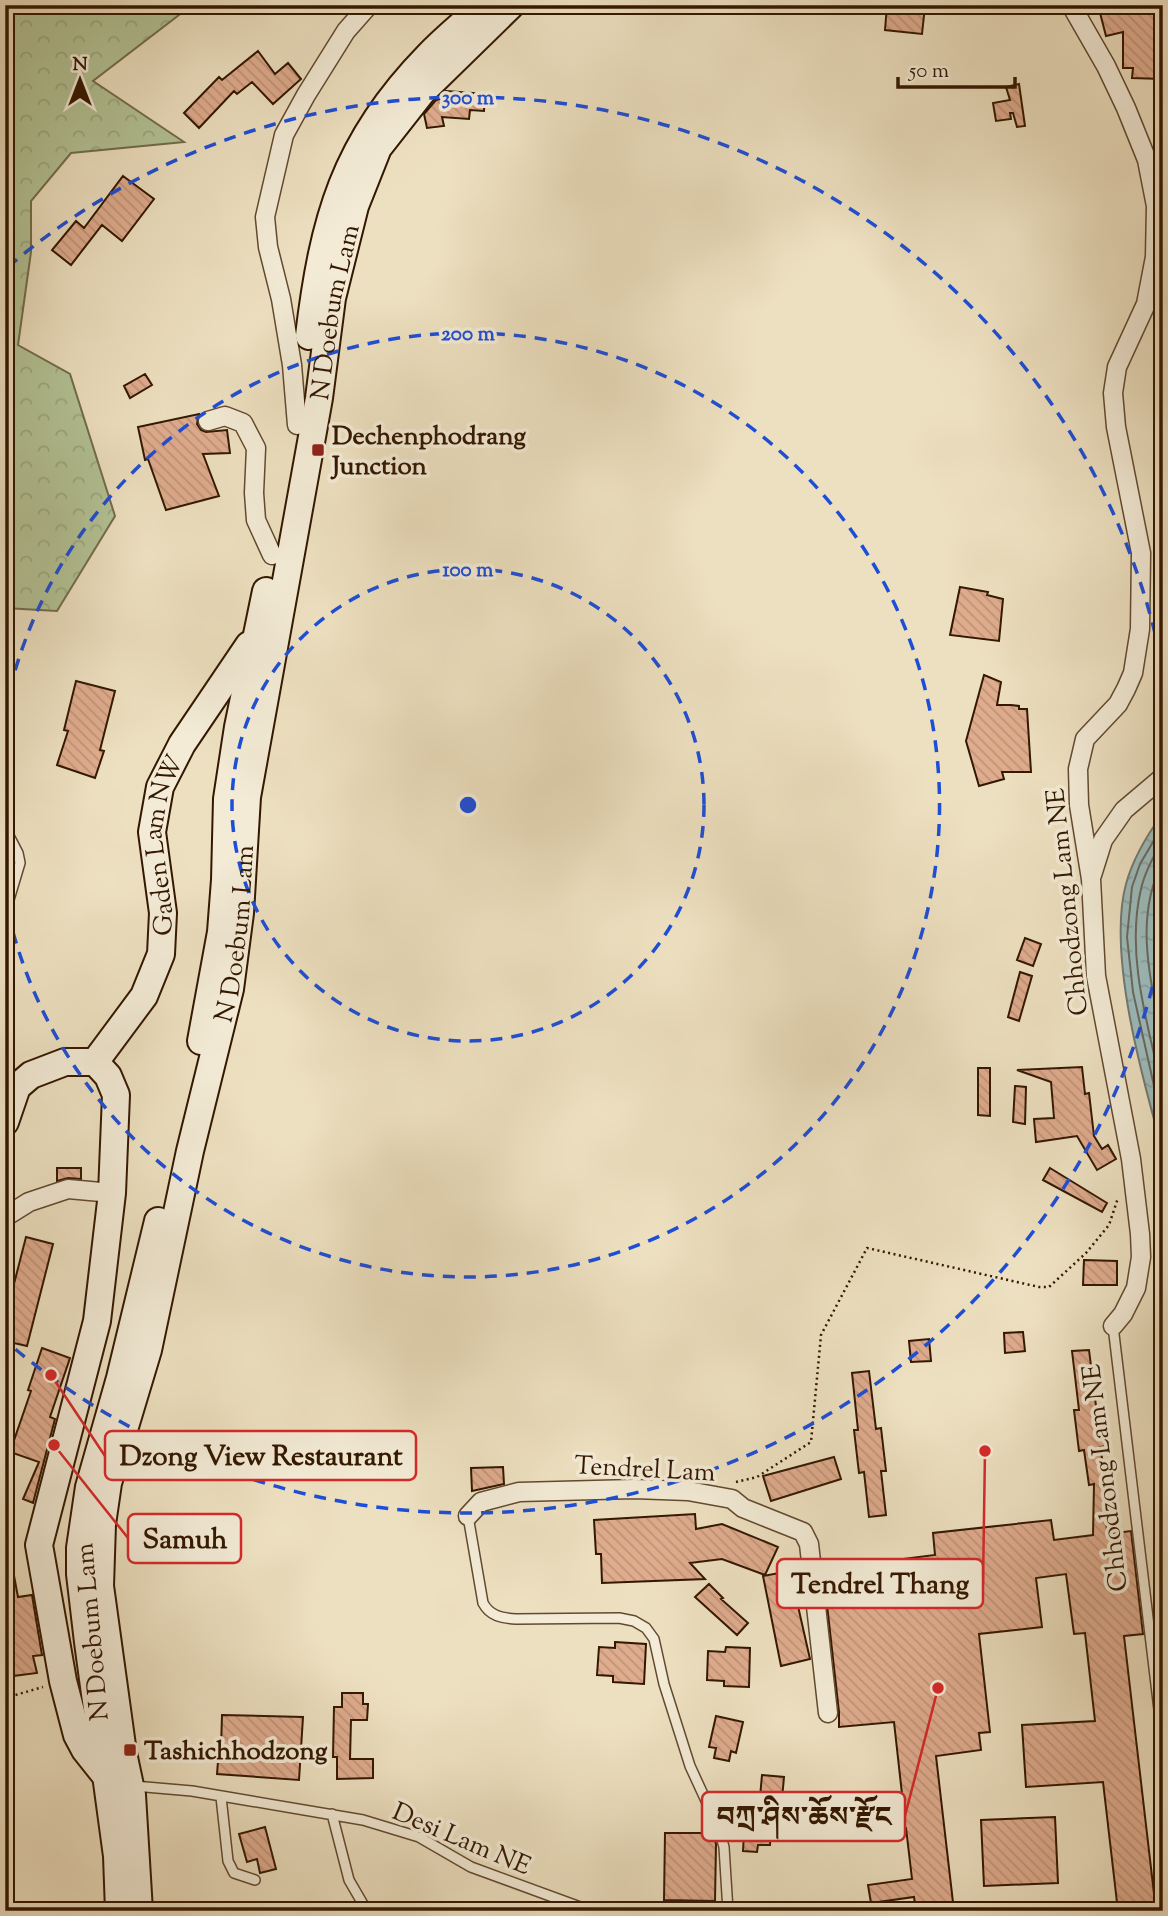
<svg xmlns="http://www.w3.org/2000/svg" width="1168" height="1916" font-family="'Sorts Mill Goudy','Noto Serif Tibetan',serif">
  <defs>
    <pattern id="forest-crowns" width="20" height="18" patternUnits="userSpaceOnUse" patternTransform="scale(1.75)"><rect width="20" height="18" fill="#b3c396"/><path d="M2 6a3 3 0 1 1 6 0M12 15a3 3 0 1 1 6 0" fill="none" stroke="#9aa780"/></pattern>
    <pattern id="water-ripples" width="26" height="14" patternUnits="userSpaceOnUse" patternTransform="scale(1.75)"><rect width="26" height="14" fill="#9cbbbb"/><path d="M2 4q2-2 4 0t4 0M15 11q2-2 4 0t4 0" fill="none" stroke="#87a09f"/></pattern>
    <pattern id="building-back-hatch" width="6" height="6" patternUnits="userSpaceOnUse" patternTransform="scale(1.75)"><rect width="6" height="6" fill="#dfac8e"/><path d="M-1 5l2 2M0 0l6 6M5-1l2 2" fill="none" stroke="#c09379"/></pattern>
  </defs>
  <rect width="100%" height="100%" fill="#ede0c0"/>
  <filter id="stains"><feTurbulence type="fractalNoise" baseFrequency=".00286" numOctaves="4"/><feColorMatrix values="0 0 0 0 .2 0 0 0 0 .09 0 0 0 0 .02 0 0 0 .5 -.17"/></filter>
  <radialGradient id="worn" r=".72"><stop offset=".6" stop-color="#630" stop-opacity="0"/><stop offset="1" stop-color="#630" stop-opacity=".3"/></radialGradient>
  <path fill="url(#forest-crowns)" stroke="#736d4b" stroke-width="2" d="M5,5H192L93,81L184,142L71,153L31,201V252L18,345L70,374L115,516L57,611L5,608Z"/>
  <path fill="url(#water-ripples)" stroke="#727970" stroke-width="2" d="M1163,813V1152C1143,1081 1107,954 1126,884C1133,858 1147,835 1163,813Z"/>
  <g fill="none" stroke-linecap="round" stroke-linejoin="round">
    <path stroke="#68695e" stroke-width="2" d="M1163,825L1140,864L1132,887L1127,937L1133,992L1163,1126
      M1163,840C1154,855 1145,871 1141,889C1125,956 1149,1028 1163,1093
      M1163,862C1133,917 1151,983 1163,1041"/>
  </g>
  <path fill="url(#building-back-hatch)" stroke="#331700" stroke-width="2" d="M887,5L925,6L922,34L885,30Z
    M1098,5H1124L1125,8L1156,11V18H1163L1162,79L1132,78L1133,68H1123V32L1106,36Z
    M258,51L275,74L288,63L301,79L273,104L252,82L237,94L234,91L199,128L184,113L219,77L222,80Z
    M1019,84L1025,126L1017,127L1013,113H1010L1011,119L996,121L993,103L1010,100L1006,87Z
    M446,91L485,94L484,111L470,110L469,119L442,117L444,126L427,128L424,114L436,100L445,98Z
    M123,176L154,199L122,241L102,225L71,265L52,250L76,221L84,228Z
    M145,374L152,385L130,398L124,386Z
    M199,414L197,424L201,430L206,432L227,430L230,453L203,454L219,496L166,510L148,459L145,460L138,427Z
    M960,587L988,592L987,595L1003,599L999,641L950,635Z
    M984,675L1001,682L997,705H1011L1019,706V709H1027L1031,772H1002L1004,779L979,786L966,741Z
    M76,681L115,691L100,750L104,751L95,778L57,765L68,731L64,730Z
    M1025,938L1041,944L1033,966L1017,960Z
    M1020,972L1032,976L1019,1021L1008,1017Z
    M1082,1067L1085,1094L1089,1093L1094,1136L1102,1149L1108,1145L1116,1159L1097,1170L1077,1136L1036,1142L1034,1119L1054,1118L1051,1082L1017,1070Z
    M978,1068H990V1116L978,1115Z
    M1015,1086L1026,1087L1025,1124L1013,1122Z
    M57,1168H81V1179L68,1178L57,1181Z
    M1050,1168L1107,1203L1102,1212L1043,1180Z
    M26,1237L53,1244L27,1346L5,1341V1319Z
    M1084,1260L1117,1261V1285H1083Z
    M1023,1332L1025,1351L1005,1353L1004,1333Z
    M929,1339L931,1361L911,1362L909,1341Z
    M42,1348L70,1358L50,1417L55,1419L33,1503L23,1499L39,1462L10,1452L31,1391L28,1390Z
    M1089,1350L1096,1406H1101L1106,1446L1100,1447L1104,1469L1107,1534L1131,1531L1143,1634L1124,1636L1156,1911H1118L1103,1782L1026,1787L1022,1725L1095,1721L1085,1633L1074,1634L1066,1574L1036,1578L1042,1627L979,1634L990,1732L979,1733L981,1750L936,1756L954,1911H916L914,1897L871,1903L868,1885L912,1879L906,1828L882,1831L878,1796L902,1794L894,1722L839,1727V1712L823,1569L935,1555L933,1533L1051,1520L1054,1540L1093,1535L1094,1484L1089,1485L1084,1450L1079,1451L1074,1410H1079L1072,1351Z
    M869,1371L876,1429L881,1428L886,1471H881L886,1515L869,1517L864,1472L859,1473L854,1430H858L852,1373Z
    M834,1457L841,1479L771,1501L763,1476Z
    M503,1467L504,1484L472,1491L471,1468Z
    M695,1514L696,1529L722,1524L778,1547L765,1575L722,1559L690,1563L705,1579L602,1583L601,1554H596L594,1520Z
    M5,1565H12L18,1597L32,1595L42,1655L33,1656L37,1673L5,1677Z
    M790,1571L810,1659L781,1666L763,1576Z
    M709,1584L723,1598L721,1599L748,1623L737,1635L695,1597Z
    M615,1642L646,1644L644,1684L613,1682V1676L597,1675L599,1647L615,1648Z
    M726,1647L750,1648L749,1687L724,1686V1681L707,1680L708,1651L725,1652Z
    M342,1693H363V1704H368L367,1720H351L350,1759H373V1778L337,1779V1757H333L334,1707H342Z
    M222,1715L303,1717L299,1780L217,1774L219,1749H221Z
    M716,1716L743,1722L736,1753L731,1751L729,1761L714,1758L716,1748L709,1747Z
    M762,1775L784,1777L782,1799L760,1797Z
    M1055,1817L1058,1883L984,1886L981,1820Z
    M748,1822L771,1823L770,1845H758L757,1852L743,1851L744,1833H748Z
    M265,1827L276,1869L260,1873L257,1859L247,1862L239,1834Z
    M665,1833H713L716,1844L715,1901L664,1900Z"/>
  <g fill="none" stroke-linecap="round" stroke-linejoin="round">
    <g stroke="#624930" stroke-width="12">
      <path id="service" d="M5,828L18,853L20,863L5,913
        M1113,1326L1163,1743
        M468,1516L483,1603C490,1616 501,1618 516,1619L619,1618L634,1621L646,1628L654,1639L664,1684L690,1766L719,1829L724,1847L728,1911
        M134,1786L192,1791L363,1820L419,1837L471,1867L591,1911
        M221,1797L228,1861L234,1873L255,1880
        M332,1814L349,1880L367,1911"/>
    </g>
    <g stroke="#624930" stroke-width="21">
      <path id="minor" d="M1071,5L1106,66L1126,108L1147,160L1156,206L1155,257L1146,304L1117,367L1113,393L1116,427L1141,553L1140,629L1133,673L1126,689L1118,704L1085,739L1078,769L1079,805L1091,879L1096,976L1131,1159L1140,1234L1141,1257L1136,1288L1123,1314L1113,1326
        M208,421L225,416L243,423L256,448L254,493L256,520L272,555
        M297,425L292,365L281,299L268,247L265,217L284,135L306,95L346,31L369,5
        M1092,875L1103,840L1124,810L1163,777
        M5,1217L29,1202L68,1189L112,1193
        M468,1516L481,1502L519,1492L634,1489L688,1491L732,1499L743,1508L803,1532L809,1544L828,1713"/>
    </g>
    <g stroke="#331700" stroke-width="30">
      <g id="secondary">
        <path d="M309,336C323,220 344,142 428,56C445,38 465,22 484,5"/>
        <path d="M201,1041L221,932L225,880L227,799L238,727L266,591"/>
        <path id="s1" d="M95,1062L144,996L161,954L163,913L152,832L160,787L182,744L249,645"/>
        <path d="M5,1122L17,1087L31,1075L65,1062H95L108,1076L116,1095L112,1193L97,1321L39,1545L63,1681L77,1735L85,1750L105,1775"/>
        <path d="M119,1911L117,1856L88,1642L80,1574V1548L89,1487L120,1378L158,1221"/>
        <path id="s2" d="M139,1911L132,1795L123,1753L100,1586L102,1524L108,1483L148,1350L190,1151L230,989L240,913L247,797L319,398L332,298L355,206L378,148L422,92L511,5"/>
      </g>
    </g>
    <path stroke="#331700" stroke-width="2.5" stroke-dasharray="2 3.5" stroke-linecap="butt" d="M736,1482L757,1477L811,1442L821,1335L867,1248L1039,1287H1049L1086,1253L1109,1225L1118,1198
      M5,1698L43,1687"/>
    <use href="#service" stroke="#f3ebd6" stroke-width="9"/>
    <use href="#minor" stroke="#f3ebd6" stroke-width="18"/>
    <use href="#secondary" stroke="#f3ebd6" stroke-width="26"/>
  </g>
  <g fill="none" stroke="#1d4ed8" stroke-width="3.5" stroke-dasharray="12 9">
    <circle cx="468" cy="805" r="236"/>
    <path d="M5 711A472 472 0 1 1 5 899"/>
    <path d="M1162 946A708 708 0 0 1 8 1343M8 267A708 708 0 0 1 1162 664"/>
  </g>
  <g fill="#8f2418" stroke="#f3ebd6" stroke-width="2.5">
    <rect x="311" y="443" width="14" height="14" rx="3.5"/>
    <rect x="123" y="1743" width="14" height="14" rx="3.5"/>
  </g>
  <g text-anchor="middle" stroke-width="7" stroke-linejoin="round" paint-order="stroke">
    <g font-size="26" fill="#331700" stroke="#f3ebd6">
      <text dy="9" stroke="none"><textPath href="#s2" startOffset="1626">N Doebum Lam</textPath></text>
      <text dy="9" stroke="none"><textPath href="#s1" startOffset="238">Gaden Lam NW</textPath></text>
      <text transform="translate(1066 902) rotate(-96)" y="9">Chhodzong Lam NE</text>
      <text dy="9" stroke="none"><textPath href="#s2" startOffset="996">N Doebum Lam</textPath></text>
      <text transform="translate(645 1468) rotate(3)" y="9">Tendrel Lam</text>
      <text transform="translate(1104 1478) rotate(-97)" y="9">Chhodzong Lam NE</text>
      <text transform="translate(91 1632) rotate(-95)" y="9">N Doebum Lam</text>
      <text transform="translate(462 1838) rotate(23)" y="9">Desi Lam NE</text>
    </g>
    <g font-size="26" font-weight="bold" fill="#331700" stroke="#f3ebd6" text-anchor="start">
      <text x="332" y="444">Dechenphodrang<tspan x="332" dy="30">Junction</tspan></text>
      <text x="144" y="1759">Tashichhodzong</text>
    </g>
  </g>
  <circle cx="468" cy="805" r="10" fill="#1d4ed8" stroke="#f3ebd6" stroke-width="3.5"/>
  <g font-size="21" text-anchor="middle" font-weight="bold" fill="#1d4ed8" stroke="#f3ebd6" stroke-width="7" stroke-linejoin="round" paint-order="stroke">
    <text x="468" y="104">300 m</text>
    <text x="468" y="340">200 m</text>
    <text x="468" y="576">100 m</text>
  </g>
  <path fill="none" stroke="#d62828" stroke-width="2.5" d="M51 1375L105 1456M54 1445L128 1538M985 1451L983 1584M938 1688L905 1816"/>
  <g fill="#d62828" stroke="#f3ebd6" stroke-width="2.5">
    <circle cx="51" cy="1375" r="7"/>
    <circle cx="54" cy="1445" r="7"/>
    <circle cx="985" cy="1451" r="7"/>
    <circle cx="938" cy="1688" r="7"/>
  </g>
  <g fill="#f3ebd6" stroke="#d62828" stroke-width="2.5">
    <rect x="105" y="1431" width="311" height="49" rx="7"/>
    <rect x="128" y="1514" width="113" height="49" rx="7"/>
    <rect x="777" y="1559" width="206" height="49" rx="7"/>
    <rect x="702" y="1792" width="203" height="49" rx="7"/>
  </g>
  <g font-size="28" text-anchor="middle" font-weight="bold" fill="#331700">
    <text x="261" y="1465">Dzong View Restaurant</text>
    <text x="185" y="1548">Samuh</text>
    <text x="880" y="1593">Tendrel Thang</text>
    <text x="804" y="1826">བཀྲ་ཤིས་ཆོས་རྫོང</text>
  </g>
  <rect width="1168" height="1916" fill="none" stroke="#ede0c0" stroke-width="28"/>
  <rect x="7" y="7" width="1154" height="1902" fill="none" stroke="#331700" stroke-width="3.5"/>
  <rect x="14" y="14" width="1140" height="1888" fill="none" stroke="#331700" stroke-width="2"/>
  <g transform="translate(80 80)" stroke="#f3ebd6" stroke-width="5" paint-order="stroke">
  <path d="M0-5L12 26L0 18L-12 26Z" fill="#331700"/>
  <text y="-10" font-size="19" font-weight="bold" text-anchor="middle" fill="#331700">N</text>
  </g>
  <path d="M898 77v10h117v-10" fill="none" stroke="#331700" stroke-width="3.5"/>
  <text x="909" y="77" font-size="21" fill="#331700" stroke="#f3ebd6" stroke-width="5" paint-order="stroke">50 m</text>
  <rect width="100%" height="100%" filter="url(#stains)"/>
  <rect width="100%" height="100%" fill="url(#worn)"/>
</svg>
